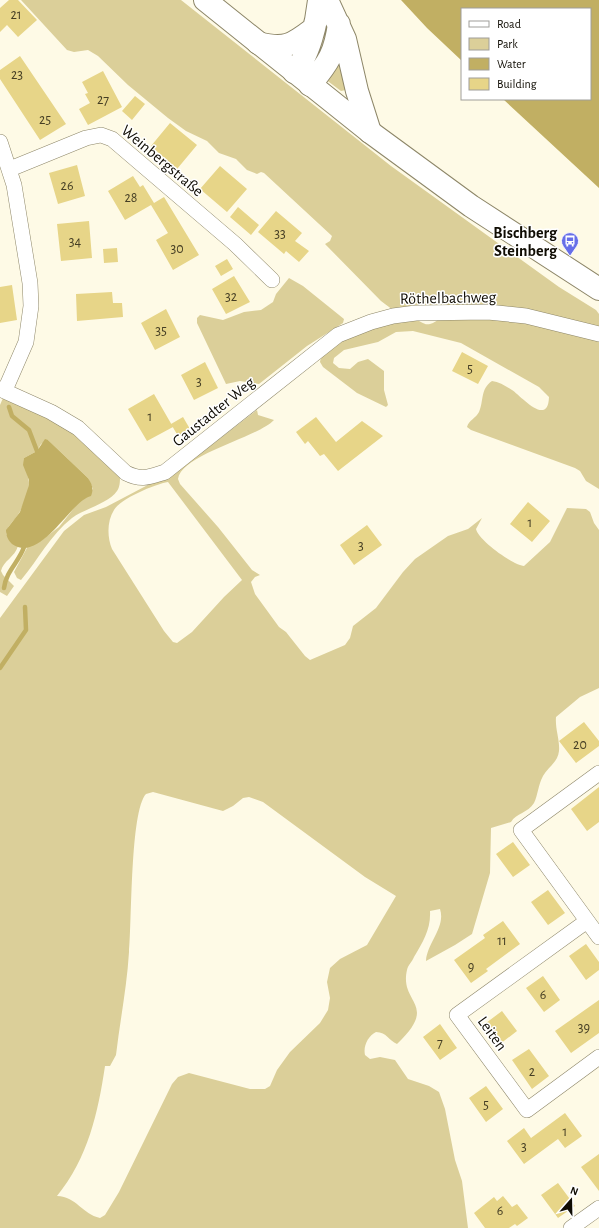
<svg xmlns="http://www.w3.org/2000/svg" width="599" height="1228" font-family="'Alegreya Sans',sans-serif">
  <rect width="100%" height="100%" fill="#fefae6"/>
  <path fill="#dbcf99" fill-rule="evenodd" d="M21,0H181L391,166L559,287L596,310L599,314V489L586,481L580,471L575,468L471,430L467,427C469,420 476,418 479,412C484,401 480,389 492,381C499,382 506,386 512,390C520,395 548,428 549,397L539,387L461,343L413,331L396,332L378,342L344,350L334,358L333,363L339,368L350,369L358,362L368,359L384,371V390L388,405L386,407L357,393L323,367L320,362C326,339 391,321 413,319C419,319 424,326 430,324C438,322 446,312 452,306C432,302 412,307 393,310L381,301L325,244L330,241L332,236L264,173L261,172L257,174L247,170L236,159L219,153L207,141L186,131L168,118L128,85L98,56L88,50L74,52L67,50Z
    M339,60L346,90L341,91L325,79Z
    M289,278L303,286L344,319L343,323L307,346L259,384L240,381L226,384L197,323V318L200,315L223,320L244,312L261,310L273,302L276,294Z
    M3,398L65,425L120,476C120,481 120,487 117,491C109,503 84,509 72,518C51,534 38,560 21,580L17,578L14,572L28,546L42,540L59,527L78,503L93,489L88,478L48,440L41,444L37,451L24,458C23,468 30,476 29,486C27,495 23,508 17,516C13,522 7,526 6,534L15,545L18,546C15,557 3,561 1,571L3,575L14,586L7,596L0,592V405Z
    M257,410L258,415L274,420C257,438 182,454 178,479L180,484L218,527L252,570L260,575L255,577L251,582L255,594L279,627L286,632L305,656L310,660L345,645L350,638L353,626L376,608L403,572L415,559L448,536L468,529L482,518L476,529C478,540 513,565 524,566L550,542L567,508L586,509L590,512L594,523L599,530V688L580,697L556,717C555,729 560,740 559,751C558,762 548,767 543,776C538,785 538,795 534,803C528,813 516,813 511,822L491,828L490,873L472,934L455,945L426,961C427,943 446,927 440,909L430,911C431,929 423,942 414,957C412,962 408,965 407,970C399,1004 440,1003 397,1044C389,1041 387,1032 376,1032C368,1036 363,1046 365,1055L370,1059L380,1057L395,1060L408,1079L429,1086L439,1092L445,1109L455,1160L462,1181L468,1228H0V618L64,531L84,515L106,507L163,477L214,443ZM168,482L242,580L224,597L192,632L177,643L173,642L164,631L112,549C107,537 107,521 114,510C120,499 155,484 168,482ZM153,792L223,811L233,806L243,798L249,797L263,802L365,877L396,896L367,945L340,959L330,968L327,982L330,998L328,1010L320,1023L290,1052L277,1070L270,1086L265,1089H250L189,1073L178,1077L172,1084L119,1192L105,1215L100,1218C82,1214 77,1197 57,1196C88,1158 98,1113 105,1066H110L116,1055C120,1021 127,986 129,952C132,923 130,811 146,794Z"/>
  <path fill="#c1af63" d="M401,0H599V188L503,99H590V9H462V61L427,28Z
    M45,439L48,440L88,478C92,484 94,489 91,496C70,501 41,564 12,544C8,540 6,536 6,530L20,512L29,485V480L23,465L24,458L37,451Z"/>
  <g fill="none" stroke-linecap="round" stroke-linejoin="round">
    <path stroke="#c1af63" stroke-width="4.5" d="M9,407L12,416L29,430L37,451
      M4,588C6,571 19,562 24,547
      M0,668L26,630L25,607"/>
  </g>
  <path fill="#e7d588" d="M9,0H18L37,20L18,37L7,25L0,32V8Z
    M20,56L66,124L40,140L0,79V70Z
    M103,71L122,107L88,125L79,109L90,103L85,94L88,93L82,82Z
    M135,96L145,104L132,120L122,111Z
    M170,123L197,145L177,169L151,146Z
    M77,165L85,196L58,204L49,173Z
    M220,166L247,189L227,212L200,189Z
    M133,176L140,187L143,185L154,203L164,197L199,255L173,270L156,240L168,233L151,205L125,220L108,191Z
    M238,207L259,225L251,235L230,217Z
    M276,211L302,233L295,241L309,251L299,262L286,251L284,254L258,232Z
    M89,221L92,258L61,261L57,224Z
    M117,248L118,262L104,263L103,249Z
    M227,259L233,269L221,276L215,266Z
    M234,276L250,302L226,314L212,289Z
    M12,285L17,320L0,323V287Z
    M112,292L113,303H122L123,317L77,321L76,294Z
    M166,309L180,337L155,350L141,323Z
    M462,352L488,366L478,384L452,371Z
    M205,362L218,388L194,400L181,375Z
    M154,394L173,427L147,441L128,409Z
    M183,417L190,429L178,436L171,424Z
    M316,417L336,442L362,421L383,436L338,471L324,454L320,456L308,441L305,444L296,432Z
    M528,502L550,521L532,542L510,524Z
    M367,525L382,545L354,565L340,545Z
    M584,722L599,741V746L576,763L559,741Z
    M599,787V822L587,831L571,809Z
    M513,842L530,865L513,877L496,854Z
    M548,890L565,913L548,925L531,902Z
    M503,921L520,944L486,969L488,971L471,983L454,960L485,938L483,935Z
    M586,944L599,962V970L586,980L569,956Z
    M543,976L560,1000L544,1012L526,988Z
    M599,1000V1033L571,1053L555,1031Z
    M502,1011L517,1031L500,1044L486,1023Z
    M440,1024L457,1048L440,1060L423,1037Z
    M529,1049L549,1076L532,1089L512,1060Z
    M486,1086L503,1109L486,1122L469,1098Z
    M565,1113L582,1136L565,1148L558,1139L524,1164L507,1141L524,1128L531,1138Z
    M599,1154V1191L581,1167Z
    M558,1183L575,1206L558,1218L541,1195Z
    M503,1196L512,1207L517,1204L528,1218L517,1226L515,1224L509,1228H485L474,1213L494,1197L497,1201Z"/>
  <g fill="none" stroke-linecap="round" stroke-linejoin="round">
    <g stroke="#8d8668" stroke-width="16">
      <path id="street" d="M0,142L14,185L30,283L31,306L26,342L5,390
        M10,169L86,138L101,135L112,139L235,244L272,280
        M0,389L51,412L78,428L126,473C142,481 149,477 165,472L338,335L371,322L393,316L416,313L488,312L526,316L599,334
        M599,773L521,830L599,937
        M587,921L457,1015L527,1110L599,1057
        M571,1228L599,1208"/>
    </g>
    <g stroke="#8d8668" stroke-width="24">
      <path id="secondary" d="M205,0L370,132L471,206L599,289"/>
    </g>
    <g stroke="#8d8668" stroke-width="24">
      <path id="primary" d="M327,0L345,39L357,91L370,132
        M258,43C285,50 292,45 313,29
        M294,72C309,57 317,21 319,0
        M310,85C329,62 335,53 339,24"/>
    </g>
    <use href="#street" stroke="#fff" stroke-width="15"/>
    <use href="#secondary" stroke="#fff" stroke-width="22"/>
    <use href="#primary" stroke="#fff" stroke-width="22"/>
  </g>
  <defs>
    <g id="bus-pin" transform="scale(0.9)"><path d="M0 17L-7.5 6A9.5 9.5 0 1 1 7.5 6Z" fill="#676fe8" stroke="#fff"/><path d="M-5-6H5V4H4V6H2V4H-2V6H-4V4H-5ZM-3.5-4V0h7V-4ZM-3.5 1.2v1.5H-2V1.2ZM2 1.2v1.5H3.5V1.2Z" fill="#fff"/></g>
  </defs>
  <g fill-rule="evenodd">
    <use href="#bus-pin" x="570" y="241"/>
  </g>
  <g text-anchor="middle" stroke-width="3" stroke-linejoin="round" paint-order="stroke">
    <g font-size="14" fill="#453e24">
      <text x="16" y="19">21</text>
      <text x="17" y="79">23</text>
      <text x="103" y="104">27</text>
      <text x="45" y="124">25</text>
      <text x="67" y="190">26</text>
      <text x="131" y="202">28</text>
      <text x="280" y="238">33</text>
      <text x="75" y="246">34</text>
      <text x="177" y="253">30</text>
      <text x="231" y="301">32</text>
      <text x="161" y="335">35</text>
      <text x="470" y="373">5</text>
      <text x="199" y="386">3</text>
      <text x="150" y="421">1</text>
      <text x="530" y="527">1</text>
      <text x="361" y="550">3</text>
      <text x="580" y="749">20</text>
      <text x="502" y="945">11</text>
      <text x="471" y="971">9</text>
      <text x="543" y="999">6</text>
      <text x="584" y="1032">39</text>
      <text x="440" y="1047">7</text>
      <text x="532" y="1076">2</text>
      <text x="486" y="1109">5</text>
      <text x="565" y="1136">1</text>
      <text x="524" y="1151">3</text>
      <text x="500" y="1215">6</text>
    </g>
    <g font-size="16" fill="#0f0c03" stroke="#fff">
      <text transform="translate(163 160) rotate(40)" y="6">Weinbergstraße</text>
      <text transform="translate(448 297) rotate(-1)" y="6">Röthelbachweg</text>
      <text transform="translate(213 411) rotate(-39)" y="6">Gaustadter Weg</text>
      <text transform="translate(493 1033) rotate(54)" y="6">Leiten</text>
    </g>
    <g font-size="16" font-weight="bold" fill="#0f0c03" stroke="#fff" text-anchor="end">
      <text x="557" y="238">Bischberg<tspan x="557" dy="18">Steinberg</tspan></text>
    </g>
  </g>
  <rect x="461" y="8" width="130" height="92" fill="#ffffff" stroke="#9f9e9a"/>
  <rect x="469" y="21" width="20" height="6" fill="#ffffff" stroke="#9f9e9a"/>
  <text x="497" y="28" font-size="12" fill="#0f0c03">Road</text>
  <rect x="469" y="38" width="20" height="12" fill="#dbcf99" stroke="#9f9e9a"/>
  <text x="497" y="48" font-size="12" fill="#0f0c03">Park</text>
  <rect x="469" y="58" width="20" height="12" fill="#c1af63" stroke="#9f9e9a"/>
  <text x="497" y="68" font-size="12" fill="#0f0c03">Water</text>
  <rect x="469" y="78" width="20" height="12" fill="#e7d588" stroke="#9f9e9a"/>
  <text x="497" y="88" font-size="12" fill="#0f0c03">Building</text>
  <g transform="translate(571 1200) rotate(20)" stroke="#ffffff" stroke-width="3" paint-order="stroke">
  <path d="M0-3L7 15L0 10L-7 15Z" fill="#0f0c03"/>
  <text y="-6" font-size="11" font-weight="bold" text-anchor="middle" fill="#0f0c03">N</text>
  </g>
</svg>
